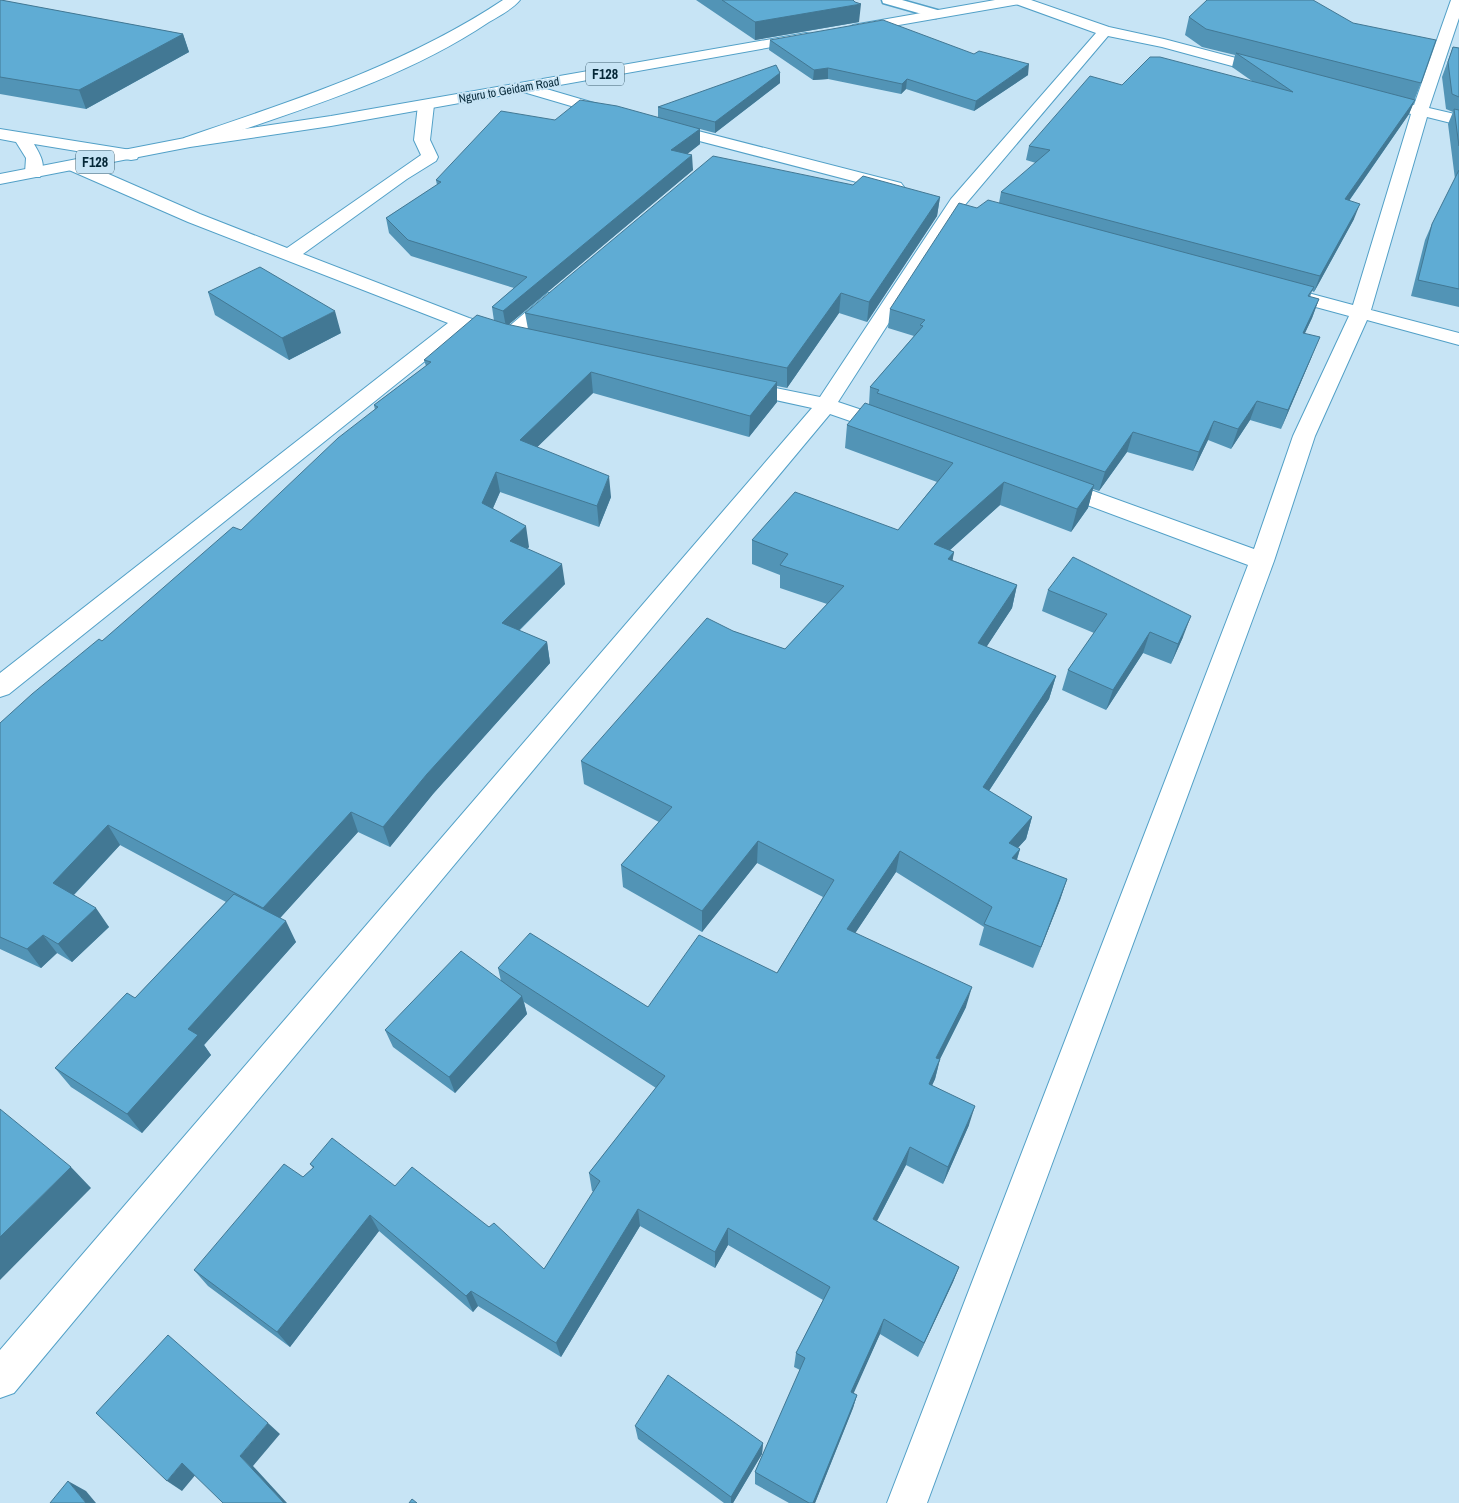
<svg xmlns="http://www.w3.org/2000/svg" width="1459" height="1503" font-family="'Archivo Narrow',sans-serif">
  <rect width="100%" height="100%" fill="#c7e4f5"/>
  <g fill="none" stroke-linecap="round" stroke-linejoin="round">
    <g stroke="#52a0c7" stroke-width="3">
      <path id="lane" d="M882,0H902L941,11L943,14L936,18L883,3Z"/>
    </g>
    <g stroke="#52a0c7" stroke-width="2">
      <path id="street" d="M1011,0H1031L1109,27L1164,39L1274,68L1277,71L1269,76L1162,47L1108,36L964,206L838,402L898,422L901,427L898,432L890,434L882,432L830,414L14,1393L0,1398V1350L812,408L734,391L730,387L734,383L741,381L820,397L951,199L1096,33L1013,3Z
        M1451,0H1459V18L1429,108L1459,115V125L1427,117L1371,310L1459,333V345L1367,320L1315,436L1274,561L927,1503H887L1248,565L1047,490L1044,485L1047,480L1055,478L1063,480L1254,549L1293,436L1349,316L1275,296L1272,292L1275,288L1282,286L1353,305L1411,114L1396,110L1394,107L1402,102L1414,105Z
        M526,83L618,110L620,113L612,118L520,91L518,88L520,85Z
        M426,100L434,105L430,140L438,157L436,161L407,179L303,254L469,318L506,329L548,293H562L565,297L562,301L516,341L509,343L465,329L9,694L0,697V673L448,323L188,222L69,170L66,166L69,162H81L200,214L287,248L421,155L414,140L418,105Z
        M663,122L901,183L904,187L901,191L895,192L657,130L655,127L657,124Z
        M0,129L131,150L137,151L139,155L137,159L131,160L34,144C40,154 47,166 40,177H28L25,173L26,158L16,142L0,139Z"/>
    </g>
    <g stroke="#52a0c7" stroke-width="2">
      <path id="secondary" d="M503,0H520C513,9 499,16 489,22C401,81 295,111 196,146H184L182,142L184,138C295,100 405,65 503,0Z"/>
    </g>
    <g stroke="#52a0c7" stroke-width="2">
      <path id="primary" d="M995,0H1026L1019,4L853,33L846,29L853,25Z
        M806,33L811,34L813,37L811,40L331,126L190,147L0,184V174L190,137L331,116Z"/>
    </g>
    <use href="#lane" fill="#fff" fill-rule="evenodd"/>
    <use href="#street" fill="#fff" fill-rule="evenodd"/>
    <use href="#secondary" fill="#fff" fill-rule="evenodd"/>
    <use href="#primary" fill="#fff" fill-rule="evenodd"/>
  </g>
  <path fill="#5294b6" d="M0,0L183,34L189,52L86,109L0,94Z
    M696,0H853L859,22L755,40Z
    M1189,17L1421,83L1409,114L1349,201L1354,219L1314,292L1312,291L1310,297L1319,299L1312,318L1305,333L1312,356L1281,429L1250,420L1231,449L1208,440L1193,471L1127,452L1099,491L1093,489L1088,508L1071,532L1000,505L950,550L954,552L952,560L1017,585L1012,608L986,647L1056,676L1049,699L989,791L1032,817L1026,839L1017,848L1020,849L1017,860L1067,879L1060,900L1033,968L979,945L984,927L896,872L855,933L966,1007L940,1059L935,1079L932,1085L969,1125L943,1184L906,1165L877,1221L959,1267L953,1282L918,1357L880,1334L853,1393L857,1395L853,1408L815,1503H789L755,1484V1472L800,1370L794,1367L796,1353L823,1300L728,1245L715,1268L640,1226L561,1357L478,1306L473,1312L379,1231L290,1347L208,1286L194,1270L303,1177L313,1168L310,1164L395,1186L489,1227L544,1269L594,1192L592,1191L589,1173L656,1088L524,1002L527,1014L455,1093L393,1047L385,1030L501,981L498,968L648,1007L777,973L823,897L757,863L702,932L623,887L621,865L659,822L584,784L581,761L733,631L785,649L827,604L780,588V575L752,564V540L898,530L937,482L845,448L847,425L869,404L870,387L914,336L888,328L890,309L977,208L999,203L1001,192L1036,163L1026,160L1029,146L1122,85L1252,81L1232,67L1235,55L1202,47L1185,35Z
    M770,40L1028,75L974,111L906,89L901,94L828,79L813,80L769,50Z
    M1453,47L1459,48V307L1411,296L1425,240L1432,224L1455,179L1448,124L1453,112L1446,109L1442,77Z
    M780,73V83L715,133L700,129V144L687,154L693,170L508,325L528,329L525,313L853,185L940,197L937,216L867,322L839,313L787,388L777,386V402L749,437L593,393L537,447L611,497L599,527L500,492L493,508L529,547L527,549L565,584L519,631L547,642L550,663L433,794L390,847L358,832L280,918L296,942L204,1045L211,1055L142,1133L71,1087L55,1068L135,998L226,902L120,845L74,895L109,927L72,962L57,953L41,968L0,949V723L241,530L375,410L374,405L426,366L424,360L494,321L492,307L514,288L411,256L389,233L386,218L437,185L436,180L555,120L658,117V107Z
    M208,292L341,333L289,360L215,315Z
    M1048,590L1183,637L1171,664L1143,653L1106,710L1062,690L1068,670L1094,633L1042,611Z
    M635,1426L763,1443L762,1454L733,1503H724L638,1439Z"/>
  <path fill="#427894" d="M861,4L859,22L755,40V22Z
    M183,34L189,52L86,109L79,90Z
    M1029,64L1028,75L974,111L976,101Z
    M828,68V79L813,80L814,70Z
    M780,73V83L715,133V122Z
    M907,79L906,89L901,94L902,84Z
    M1415,100L1409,114L1339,215L1345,199Z
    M700,129V144L672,166L671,150Z
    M692,155L693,170L506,327L503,311Z
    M940,197L937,216L867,322L869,302Z
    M1360,204L1354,219L1314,292L1320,276Z
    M841,293L839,313L787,388V368Z
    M1319,299L1312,318L1296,352L1303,333Z
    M335,311L341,333L289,360L282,338Z
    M1320,337L1312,356L1281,429L1288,410Z
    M591,372L593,393L523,461L520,440Z
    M777,382V402L749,437L750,416Z
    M1257,401L1250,420L1231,449L1238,429Z
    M1214,421L1208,440L1193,471L1199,452Z
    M1133,432L1127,452L1099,491L1105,472Z
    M496,472L500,492L486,524L482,503Z
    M609,476L611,497L599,527L597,506Z
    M1004,482L1000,505L931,567L934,544Z
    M1094,485L1088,508L1071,532L1077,509Z
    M526,526L529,547L513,562L510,541Z
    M954,552L950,575L948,559Z
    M562,564L565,584L505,644L502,623Z
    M1017,585L1012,608L974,666L978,643Z
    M1191,616L1183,637L1171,664L1178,644Z
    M1150,632L1143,653L1106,710L1113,690Z
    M547,642L550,663L433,794L390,847L383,827L427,774Z
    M1056,676L1049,699L977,809L983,787Z
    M351,812L358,832L272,927L263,908Z
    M1032,817L1026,839L1003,865L1009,843Z
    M108,825L120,845L67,902L53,883Z
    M758,841L757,863L702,932V911Z
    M1020,849L1013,871L1012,858Z
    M900,851L896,872L844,950L847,929Z
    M1067,879L1060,900L1033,968L1041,947Z
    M96,908L109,927L72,962L58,944Z
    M286,921L296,942L204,1045L211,1055L142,1133L127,1114L188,1029Z
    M43,935L57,953L41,968L27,949Z
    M972,987L966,1007L931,1077L936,1058Z
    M522,996L527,1014L455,1093L449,1077Z
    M940,1059L935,1079L924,1103L929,1084Z
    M975,1106L969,1125L943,1184L948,1167Z
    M910,1147L906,1165L869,1236L873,1219Z
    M71,1167L91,1188L0,1280V1237Z
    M638,1209L640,1226L561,1357L556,1343Z
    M370,1215L379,1231L290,1347L277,1332Z
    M728,1228V1245L715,1268V1252Z
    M959,1267L953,1282L918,1357L924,1343Z
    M471,1291L478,1306L473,1312L466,1296Z
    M884,1319L880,1334L848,1406L851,1392Z
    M857,1395L853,1408L815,1503H813Z
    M268,1423L280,1434L253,1466L287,1503H284L240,1456Z
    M763,1443L762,1454L733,1503H731V1497Z
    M182,1463L197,1473L182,1491L167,1481Z
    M68,1481L86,1491L96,1503H86Z"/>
  <path fill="#5facd4" stroke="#427894" d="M0,0H1L183,34L79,90L0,77Z
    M722,0H853L855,2L861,4L755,22Z
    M1207,0H1313L1353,23L1436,40L1421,83L1206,29L1189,17Z
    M883,20L974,54L979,51L1029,64L976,101L907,79L902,84L828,68L814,70L770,40Z
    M1453,47L1459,48V97L1452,94L1448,62Z
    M1236,53L1415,100L1345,199L1360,204L1320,276L1001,192L1050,150L1029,146L1090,76L1122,85L1150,57H1160L1293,92Z
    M776,65L780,73L715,122L658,107Z
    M580,100L617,106L700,129L671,150L692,155L503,311L492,307L527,277L408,240L386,218L441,182L436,180L501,111L555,120Z
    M1454,109L1459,110V146Z
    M713,156L853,185L863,176L940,197L869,302L841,293L787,368L525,313Z
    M1459,170V289L1418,280L1432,224Z
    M988,200L1314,287L1308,296L1319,299L1303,333L1320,337L1288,410L1257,401L1238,429L1214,421L1199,452L1133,432L1105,472L877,393L879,390L870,387L923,326L920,325L925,320L890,309L959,203L977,208Z
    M260,267L335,311L282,338L208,292Z
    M477,315L506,324L777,382L750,416L591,372L520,440L609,476L597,506L496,472L482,503L526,526L510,541L562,564L502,623L547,642L427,774L383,827L351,812L263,908L108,825L53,883L96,908L58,944L43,935L27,949L0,937V723L32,694L99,639L102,641L233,527L241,530L338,438L378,407L374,405L431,362L424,360Z
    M865,403L1094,485L1077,509L1004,482L934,544L954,552L948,559L1017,585L978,643L1056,676L983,787L1032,817L1009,843L1020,849L1012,858L1067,879L1041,947L984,924L992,907L900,851L847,929L972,987L936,1058L940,1059L929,1084L975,1106L948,1167L910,1147L873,1219L959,1267L924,1343L884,1319L851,1392L857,1395L813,1503H809L755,1472L805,1358L796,1353L830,1287L728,1228L715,1252L638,1209L556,1343L471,1291L466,1296L370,1215L277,1332L194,1270L284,1164L303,1177L314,1167L310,1164L332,1138L395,1186L412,1167L489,1227L494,1223L544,1269L600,1181L589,1173L665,1076L498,968L530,933L648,1007L699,935L777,973L834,880L758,841L702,911L621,865L672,807L581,761L707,618L733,631L785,649L844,586L780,565L788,554L752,540L795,492L898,530L953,463L847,425Z
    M1073,557L1191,616L1178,644L1150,632L1113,690L1068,670L1107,614L1048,590Z
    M234,894L286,921L188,1029L198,1035L127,1114L55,1068L127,993L135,998Z
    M461,951L522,996L449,1077L385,1030Z
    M0,1109L71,1167L0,1237Z
    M168,1335L268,1423L240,1456L284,1503H223L182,1463L167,1481L96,1413Z
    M668,1375L763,1443L731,1497L635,1426Z
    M68,1481L86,1503H50Z
    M412,1499L417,1503H409Z"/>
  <g text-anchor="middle" stroke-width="4" stroke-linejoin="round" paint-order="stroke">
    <g font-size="12" fill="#052737" stroke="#c7e4f5">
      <text transform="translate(509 90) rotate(-10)" y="4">Nguru to Geidam Road</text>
    </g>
    <g fill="#c7e4f5" stroke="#3f6070" stroke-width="1">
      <rect x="586" y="62.5" width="38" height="23" rx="4"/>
      <rect x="76" y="150.5" width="38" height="23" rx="4"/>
    </g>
    <g font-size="14" font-weight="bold" fill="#052737">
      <text x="605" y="79">F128</text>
      <text x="95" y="167">F128</text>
    </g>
  </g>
</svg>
